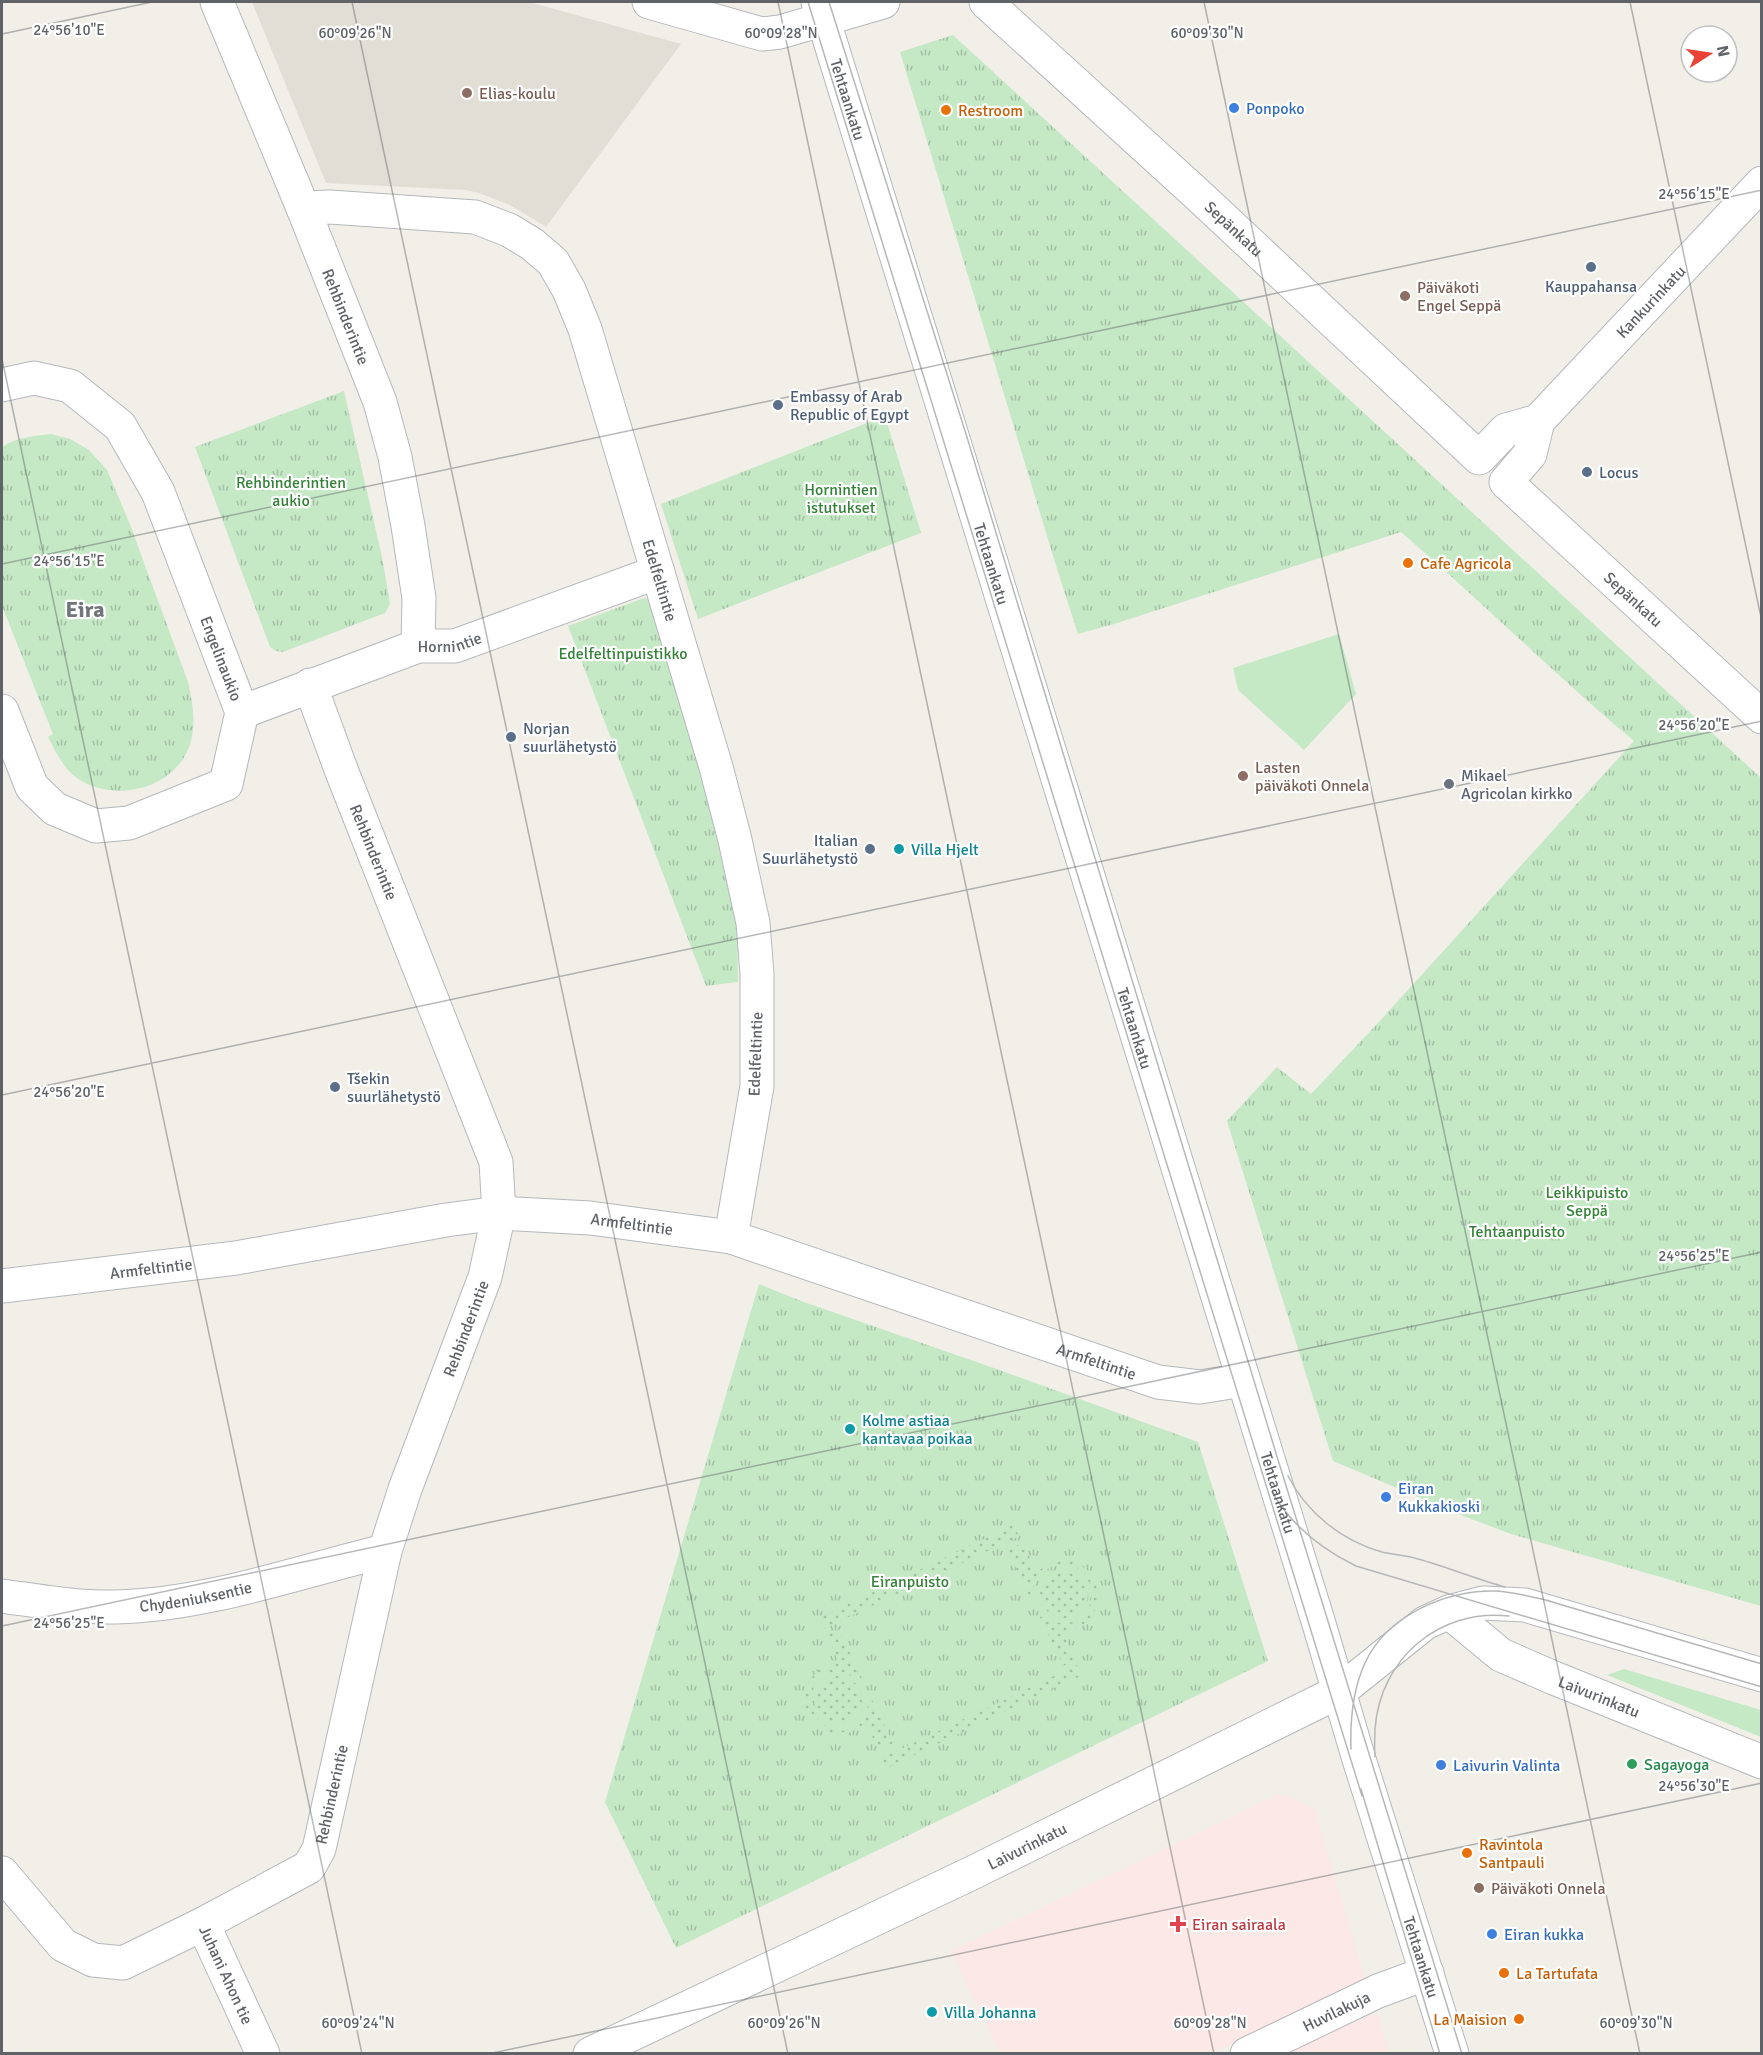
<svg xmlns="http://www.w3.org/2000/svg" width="1763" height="2055" font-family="Signika,sans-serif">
  <defs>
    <pattern id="park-tufts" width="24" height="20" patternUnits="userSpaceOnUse" patternTransform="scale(1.5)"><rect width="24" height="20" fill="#c5e8c5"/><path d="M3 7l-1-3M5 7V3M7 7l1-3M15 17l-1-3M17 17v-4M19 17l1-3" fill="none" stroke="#a3c0a4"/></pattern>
    <pattern id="garden-dots" width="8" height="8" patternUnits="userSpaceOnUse" patternTransform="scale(1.5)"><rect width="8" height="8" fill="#c5e8c5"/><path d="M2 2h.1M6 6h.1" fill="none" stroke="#a3c0a4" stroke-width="1.8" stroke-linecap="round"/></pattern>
  </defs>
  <rect width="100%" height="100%" fill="#f1efe8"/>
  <path fill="#e1ded6" d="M252,2H529L681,44L546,227L510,205L479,193L465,190L326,183Z"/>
  <path fill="#fce8e6" d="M1277,1795H1286L1314,1809L1365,1979L1331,1996L1345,2026L1372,2014L1378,2016L1389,2053H1262L1248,2036L1211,2053H1000L951,1951Z"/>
  <path fill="#c5e8c5" d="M1339,634L1356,694L1304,750L1238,690L1233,668Z
    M1624,1669L1761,1710V1737L1607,1675Z"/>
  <path fill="url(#park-tufts)" d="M953,35L1761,778V1606L1511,1534L1466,1517L1333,1461L1227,1121L1277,1067L1311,1094L1378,1023L1634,741C1554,674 1480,600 1401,532L1114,624L1078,634L1058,572L900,52Z
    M344,391L382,557L390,604L385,613L283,652L276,651L270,647L195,447Z
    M885,416L921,533L698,619L661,504Z
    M51,434L70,439L89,450L107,470L129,522L188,682C193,705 198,731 186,754C166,791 112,802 77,778C64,769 55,751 48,737L53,734L2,606V448C14,437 35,436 51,434Z
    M644,598L650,599L702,773L737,929L738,982L706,986L568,626Z
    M759,1284L801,1301L991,1367L1198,1442L1268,1661L676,1948L605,1802Z"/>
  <path fill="url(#garden-dots)" d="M1013,1525L1019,1536L823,1629L819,1618Z
    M1023,1543L1037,1573C1070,1536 1119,1586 1088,1620C1082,1627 1072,1630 1063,1633L1075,1660L1063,1666L1039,1616L1059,1623L1077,1622C1113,1593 1074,1544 1044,1572C1037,1578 1034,1588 1030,1597L1007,1550Z
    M1040 1594a24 24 0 1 1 48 0a24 24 0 1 1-48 0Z
    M839,1629L862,1679L843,1672L825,1673C790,1703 830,1750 858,1723C865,1716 868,1706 871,1698L893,1743L878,1750L866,1721C834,1758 783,1710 814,1675C820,1667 830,1665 838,1661L827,1635Z
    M1077,1665L1082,1675L887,1768L882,1758Z
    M814 1700a24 24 0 1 1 48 0a24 24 0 1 1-48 0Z"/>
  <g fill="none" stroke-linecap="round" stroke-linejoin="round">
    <g stroke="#b5b8bc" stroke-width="35">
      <g id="minor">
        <path id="s1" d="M217,2L303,208L380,402L395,457L408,526L419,598L418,646"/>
        <path d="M649,2L762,34L780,32L883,2"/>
        <path id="s2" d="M818,2L1319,1624L1358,1756L1452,2054"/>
        <path id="s3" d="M986,2L1197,194L1479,458L1506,430L1538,421L1762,183"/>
        <path id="s4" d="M303,208L330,207L475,217L509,230L532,244L553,262L569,290L585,329L716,767L735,840L753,923L757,974V1086L731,1237"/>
        <path id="s5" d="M2,385L34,378L70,386L120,426L158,492L242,712L226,784L129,823L96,826L55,809L32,787L2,711"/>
        <path id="s6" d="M1538,421L1530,454L1506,482L1762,717"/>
        <path id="s7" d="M242,712L418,646H455L658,572"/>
        <path id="s8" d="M2,1286L236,1258L446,1220L499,1213L590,1218L731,1237L1158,1382L1200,1387L1243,1380"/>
        <path id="s9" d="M2,1596C39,1601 77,1608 116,1607C207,1605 297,1572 385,1551"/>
        <path id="s10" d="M1449,1612L1501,1655L1554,1678L1762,1762"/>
        <path id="s11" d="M2,1873L63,1945L93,1960L123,1963L203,1924L309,1867L319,1849L385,1551L405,1489L485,1277L499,1213L496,1162L342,772L310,685"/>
        <path id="s12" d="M203,1924L263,2054"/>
        <path id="s13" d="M590,2054L972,1873L1330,1696L1339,1692L1425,1623L1449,1612L1483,1603L1525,1605L1762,1675"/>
        <path id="s14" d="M1247,2054L1378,1991L1427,1973"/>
      </g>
    </g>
    <use href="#minor" stroke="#fff" stroke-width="33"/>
    <path stroke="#b6b7b8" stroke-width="1.5" d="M808,2L1362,1796
      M829,2L966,434L1279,1463L1462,2054
      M1288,1476C1307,1513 1342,1541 1382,1552C1394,1555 1406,1555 1418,1559C1447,1567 1476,1579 1505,1587
      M1272,1492C1292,1526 1321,1549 1356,1566L1762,1687
      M1542,1599L1762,1664
      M1351,1749C1350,1720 1353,1689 1365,1663C1387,1615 1446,1590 1496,1591C1514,1592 1532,1597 1550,1601
      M1375,1757C1374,1747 1375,1738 1375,1729C1380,1659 1439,1608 1509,1616
      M1361,1789L1440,2054"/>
  </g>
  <path fill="none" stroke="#5f6368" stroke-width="1.5" stroke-opacity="0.45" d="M352,2L788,2054M778,2L1214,2054M1204,2L1640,2054M1630,2L1762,622M2,34L152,2M2,359L362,2054M2,564L1762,190M2,1095L1762,721M2,1626L1762,1252M488,2054L1762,1783"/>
  <g fill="#8d6e63" stroke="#fff" stroke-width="2">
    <circle cx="467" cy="93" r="6"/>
    <circle cx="1405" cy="296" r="6"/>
    <circle cx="1243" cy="776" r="6"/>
    <circle cx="1479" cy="1888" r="6"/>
  </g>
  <g fill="#3f7fe0" stroke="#fff" stroke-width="2">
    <circle cx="1234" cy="108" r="6"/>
    <circle cx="1386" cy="1497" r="6"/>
    <circle cx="1441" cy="1765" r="6"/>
    <circle cx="1492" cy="1934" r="6"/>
  </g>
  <g fill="#e8710a" stroke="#fff" stroke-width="2">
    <circle cx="946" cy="110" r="6"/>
    <circle cx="1408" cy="563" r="6"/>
    <circle cx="1467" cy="1853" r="6"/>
    <circle cx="1504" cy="1973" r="6"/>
    <circle cx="1519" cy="2019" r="6"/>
  </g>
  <g fill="#5c6f8a" stroke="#fff" stroke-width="2">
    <circle cx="1591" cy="267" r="6"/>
    <circle cx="778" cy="405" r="6"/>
    <circle cx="1587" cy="472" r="6"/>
    <circle cx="511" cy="737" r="6"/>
    <circle cx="870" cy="849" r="6"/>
    <circle cx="335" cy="1087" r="6"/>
  </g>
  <circle fill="#6b7280" stroke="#fff" stroke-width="2" cx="1449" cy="784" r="6"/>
  <g fill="#0f9aa8" stroke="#fff" stroke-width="2">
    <circle cx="899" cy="849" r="6"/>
    <circle cx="850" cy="1429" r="6"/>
    <circle cx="932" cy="2012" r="6"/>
  </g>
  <circle fill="#2e9e5b" stroke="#fff" stroke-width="2" cx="1632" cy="1764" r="6"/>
  <path fill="#e0444e" stroke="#fff" stroke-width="2" d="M1175 1915h6v6h6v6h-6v6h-6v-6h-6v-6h6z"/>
  <g text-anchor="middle" stroke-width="4.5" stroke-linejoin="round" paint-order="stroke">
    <g font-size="16" fill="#785e54" stroke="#fff" text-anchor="start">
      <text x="479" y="99">Elias-koulu</text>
      <text x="1417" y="293">Päiväkoti<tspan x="1417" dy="18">Engel Seppä</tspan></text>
      <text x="1255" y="773">Lasten<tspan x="1255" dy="18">päiväkoti Onnela</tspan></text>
      <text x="1491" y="1894">Päiväkoti Onnela</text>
    </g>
    <g font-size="16" fill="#5f6368" stroke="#fff">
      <text dy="6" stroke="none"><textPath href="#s2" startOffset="102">Tehtaankatu</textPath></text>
      <text dy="6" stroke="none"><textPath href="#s3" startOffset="336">Sepänkatu</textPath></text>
      <text dy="6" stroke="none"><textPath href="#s3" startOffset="908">Kankurinkatu</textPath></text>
      <text dy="6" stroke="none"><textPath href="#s1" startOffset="340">Rehbinderintie</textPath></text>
      <text dy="6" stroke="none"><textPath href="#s2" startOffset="588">Tehtaankatu</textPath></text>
      <text dy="6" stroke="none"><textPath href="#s4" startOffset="600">Edelfeltintie</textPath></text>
      <text dy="6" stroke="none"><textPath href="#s6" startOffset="244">Sepänkatu</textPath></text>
      <text dy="6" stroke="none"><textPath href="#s7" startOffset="220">Hornintie</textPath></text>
      <text dy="6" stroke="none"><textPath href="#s5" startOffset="388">Engelinaukio</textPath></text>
      <text transform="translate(374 852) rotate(68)" y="6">Rehbinderintie</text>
      <text dy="6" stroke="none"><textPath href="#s2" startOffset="1074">Tehtaankatu</textPath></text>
      <text transform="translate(755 1054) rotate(-88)" y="6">Edelfeltintie</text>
      <text dy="6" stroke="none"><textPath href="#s8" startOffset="636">Armfeltintie</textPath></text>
      <text dy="6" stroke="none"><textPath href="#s8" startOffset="150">Armfeltintie</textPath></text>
      <text dy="6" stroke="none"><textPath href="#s11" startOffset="930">Rehbinderintie</textPath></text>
      <text dy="6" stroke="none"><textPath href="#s8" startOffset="1122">Armfeltintie</textPath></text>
      <text dy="6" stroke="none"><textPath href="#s2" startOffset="1560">Tehtaankatu</textPath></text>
      <text dy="6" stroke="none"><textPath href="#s9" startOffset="195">Chydeniuksentie</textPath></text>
      <text dy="6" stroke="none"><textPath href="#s10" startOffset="174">Laivurinkatu</textPath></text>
      <text dy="6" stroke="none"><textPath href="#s11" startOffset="444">Rehbinderintie</textPath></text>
      <text dy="6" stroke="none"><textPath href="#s13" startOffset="484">Laivurinkatu</textPath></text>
      <text dy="6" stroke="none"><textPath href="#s2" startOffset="2046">Tehtaankatu</textPath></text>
      <text dy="6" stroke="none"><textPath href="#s12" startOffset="56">Juhani Ahon tie</textPath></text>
      <text dy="6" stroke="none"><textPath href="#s14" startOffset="99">Huvilakuja</textPath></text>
    </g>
    <g font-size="16" fill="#366cbe" stroke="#fff" text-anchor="start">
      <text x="1246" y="114">Ponpoko</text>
      <text x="1398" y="1494">Eiran<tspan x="1398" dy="18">Kukkakioski</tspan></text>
      <text x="1453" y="1771">Laivurin Valinta</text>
      <text x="1504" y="1940">Eiran kukka</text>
    </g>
    <g font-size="16" fill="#c56008" stroke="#fff" text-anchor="start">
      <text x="958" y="116">Restroom</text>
      <text x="1420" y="569">Cafe Agricola</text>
      <text x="1479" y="1850">Ravintola<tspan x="1479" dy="18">Santpauli</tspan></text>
      <text x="1516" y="1979">La Tartufata</text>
      <text x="1507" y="2025" text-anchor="end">La Maision</text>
    </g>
    <g font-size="16" fill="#4e5e75" stroke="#fff" text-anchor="start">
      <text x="1591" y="292" text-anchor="middle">Kauppahansa</text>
      <text x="790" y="402">Embassy of Arab<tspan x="790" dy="18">Republic of Egypt</tspan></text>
      <text x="1599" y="478">Locus</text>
      <text x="523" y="734">Norjan<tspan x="523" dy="18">suurlähetystö</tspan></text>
      <text x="858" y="846" text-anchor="end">Italian<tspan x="858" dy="18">Suurlähetystö</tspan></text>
      <text x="347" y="1084">Tšekin<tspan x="347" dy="18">suurlähetystö</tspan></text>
    </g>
    <g font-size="16" fill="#348238" stroke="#fff">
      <text x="291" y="488">Rehbinderintien<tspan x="291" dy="18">aukio</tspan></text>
      <text x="841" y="495">Hornintien<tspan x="841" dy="18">istutukset</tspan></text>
      <text x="623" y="659">Edelfeltinpuistikko</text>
      <text x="1587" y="1198">Leikkipuisto<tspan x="1587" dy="18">Seppä</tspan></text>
      <text x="1517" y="1237">Tehtaanpuisto</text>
      <text x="910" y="1587">Eiranpuisto</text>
    </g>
    <g font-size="16" fill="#5b616d" stroke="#fff" text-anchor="start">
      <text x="1461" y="781">Mikael<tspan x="1461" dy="18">Agricolan kirkko</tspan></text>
    </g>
    <g font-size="16" fill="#0d838f" stroke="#fff" text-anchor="start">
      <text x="911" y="855">Villa Hjelt</text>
      <text x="862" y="1426">Kolme astiaa<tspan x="862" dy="18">kantavaa poikaa</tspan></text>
      <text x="944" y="2018">Villa Johanna</text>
    </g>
    <g font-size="16" fill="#27864d" stroke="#fff" text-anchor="start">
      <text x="1644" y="1770">Sagayoga</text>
    </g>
    <g font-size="16" fill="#be3a42" stroke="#fff" text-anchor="start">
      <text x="1192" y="1930">Eiran sairaala</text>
    </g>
    <g font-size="22" font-weight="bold" fill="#70757a" stroke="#fff">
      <text x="85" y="617">Eira</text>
    </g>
  </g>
  <g font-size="15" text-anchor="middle" fill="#5f6368" stroke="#fff" stroke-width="4.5" stroke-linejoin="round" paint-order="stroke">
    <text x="69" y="35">24°56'10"E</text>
    <text x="355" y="38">60°09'26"N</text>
    <text x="781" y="38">60°09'28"N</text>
    <text x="1207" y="38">60°09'30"N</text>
    <text x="1694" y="199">24°56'15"E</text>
    <text x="69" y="566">24°56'15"E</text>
    <text x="1694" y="730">24°56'20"E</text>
    <text x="69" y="1097">24°56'20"E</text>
    <text x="1694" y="1261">24°56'25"E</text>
    <text x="69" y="1628">24°56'25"E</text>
    <text x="1694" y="1791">24°56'30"E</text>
    <text x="358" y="2028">60°09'24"N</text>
    <text x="784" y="2028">60°09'26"N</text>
    <text x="1210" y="2028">60°09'28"N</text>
    <text x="1636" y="2028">60°09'30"N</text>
  </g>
  <rect width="1763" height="2055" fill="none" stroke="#5f6368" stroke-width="6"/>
  <g transform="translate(1709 54) rotate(78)"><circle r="28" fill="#ffffff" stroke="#bfc1c3" stroke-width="1.5"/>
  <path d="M0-4.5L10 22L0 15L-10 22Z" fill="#ea4335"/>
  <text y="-9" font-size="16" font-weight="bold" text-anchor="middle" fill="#5f6368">N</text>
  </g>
</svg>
